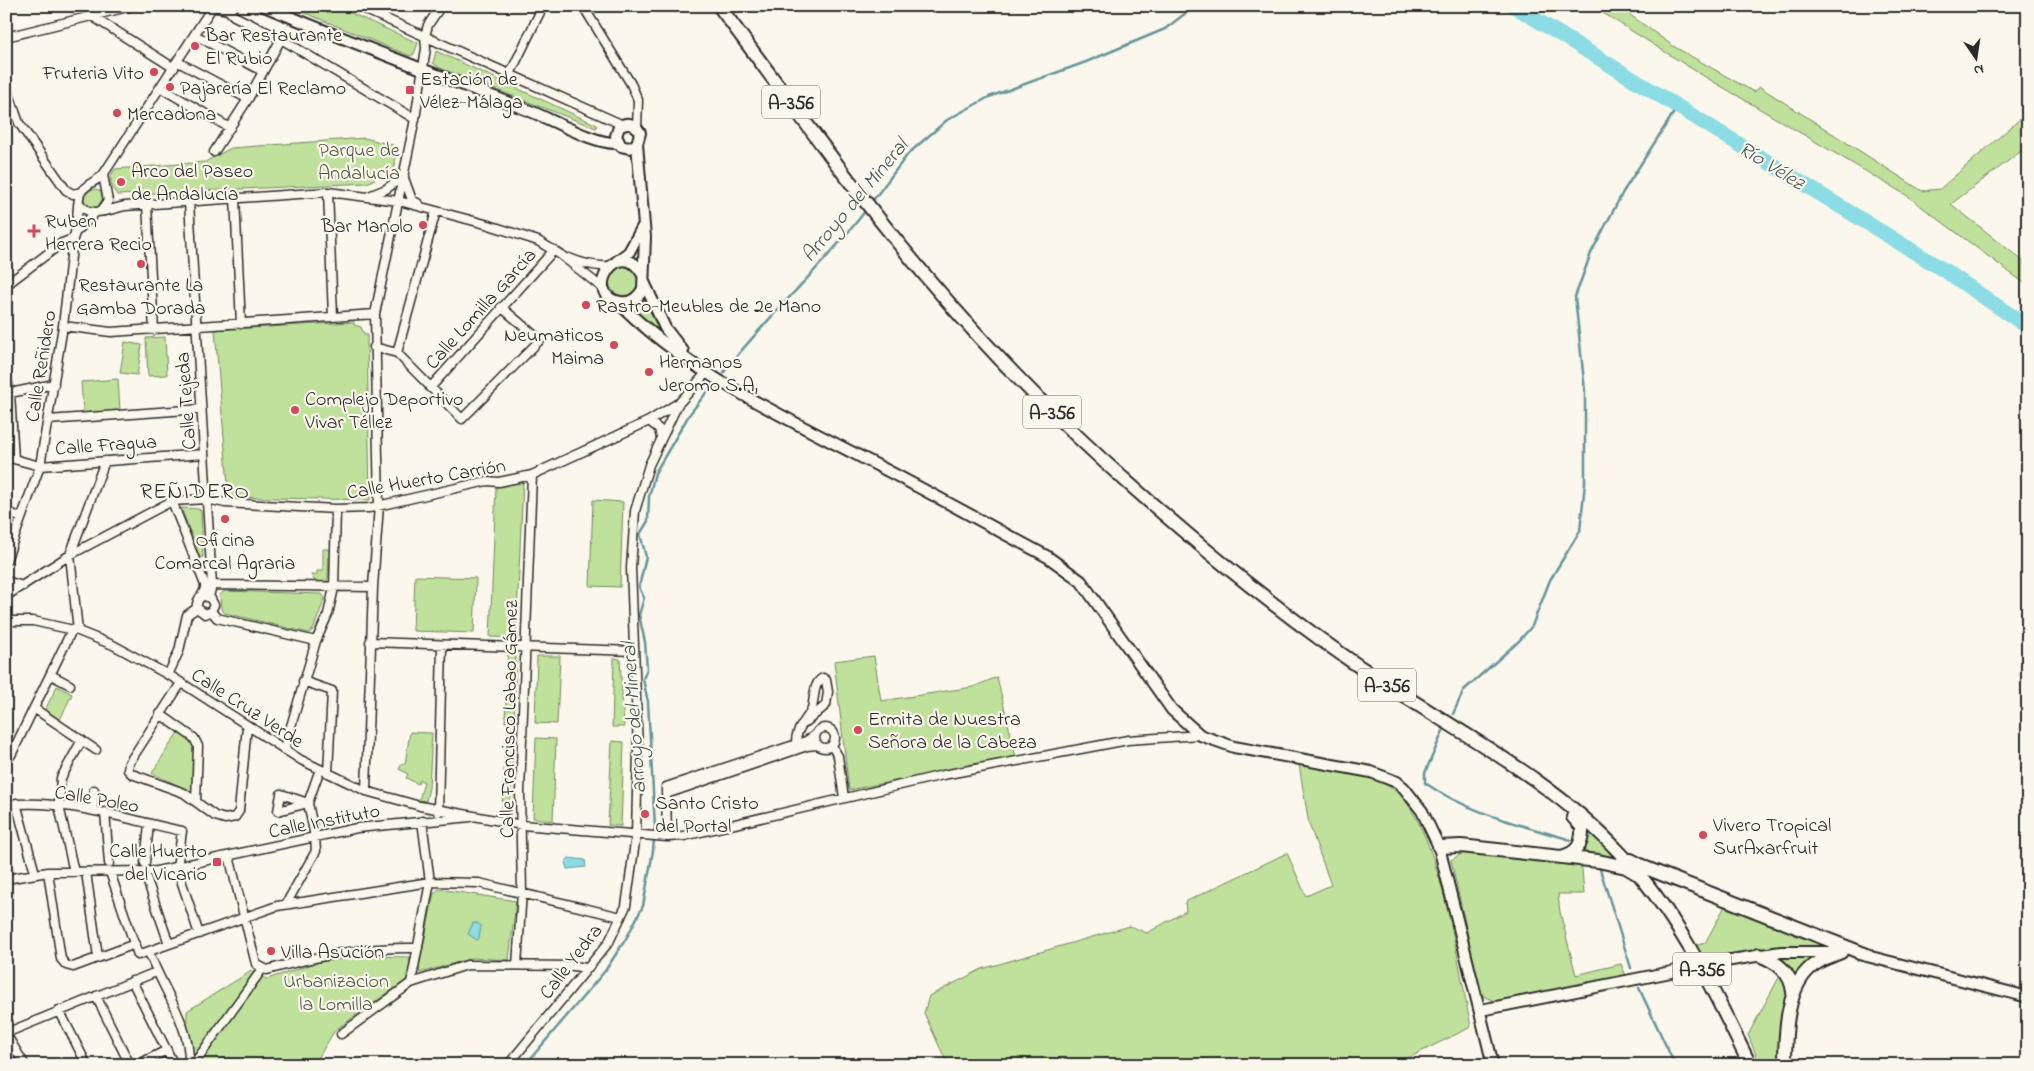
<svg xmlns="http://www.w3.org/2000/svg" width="2034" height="1071" font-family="'Indie Flower',sans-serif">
  <rect width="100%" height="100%" fill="#fbf7ec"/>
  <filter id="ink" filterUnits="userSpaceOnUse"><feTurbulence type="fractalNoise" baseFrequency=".02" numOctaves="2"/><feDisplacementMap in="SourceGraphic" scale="10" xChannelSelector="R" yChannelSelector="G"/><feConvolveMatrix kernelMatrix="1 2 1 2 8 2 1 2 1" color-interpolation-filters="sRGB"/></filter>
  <g filter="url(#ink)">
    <path fill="#bfe19b" stroke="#758663" d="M288,6H335L418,43L414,54L410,56Z
      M1592,6H1618L1673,46L1754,92L1760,87L1922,191L1940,189L2028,112V146L1951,204L2028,265V286L1906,195L1697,72Z
      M436,51L597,125L596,128L440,68L433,63Z
      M365,138L396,146L395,167L368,183L117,195L112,187L110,177L115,169L205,162L231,148Z
      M84 199a10 10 0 1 1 20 0a10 10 0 1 1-20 0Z
      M609 281a15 15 0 1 1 30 0a15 15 0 1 1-30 0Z
      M646,298L662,334V335L631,308Z
      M354,322V325L361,327L364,334H367L370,500L229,497L215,330Z
      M165,337L167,375L148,376L146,338Z
      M125,342L142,345L137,375L120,373Z
      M118,379L120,411L83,413L81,382Z
      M523,482L516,638L490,637L496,487Z
      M593,500L623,502L620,587L590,586Z
      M181,508L199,509L201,511L203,557L200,558Z
      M323,549H329L328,578L326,582L315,581L311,575H317V571H323Z
      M415,576L476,578L474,633L413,631Z
      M224,591L322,594L325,598L313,630L309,633L225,613L221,609L220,595Z
      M508,654H516L514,722H505Z
      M537,656H560L557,724L535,723Z
      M874,656L881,701L973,687L997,677L1016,757L849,790L834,661Z
      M614,658L620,659L624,727H612Z
      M57,686L72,694L60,720L45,710Z
      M178,732L189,739L196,750L192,792L152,773Z
      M410,732L432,733L429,788L426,801L419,800L424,782L420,780L418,784L406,778L408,774L399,769L402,764H405Z
      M506,737H514L510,811L502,809Z
      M536,738L556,739L553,821L533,818Z
      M612,741L624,742L621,826L608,825Z
      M1299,765C1327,770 1376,773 1398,793C1440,832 1459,969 1471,1027L1394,1065H948L924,1013L929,996L982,969L1130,926L1147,933L1186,911L1185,902L1287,853L1306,896L1331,885L1309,824Z
      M1587,829L1624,863L1577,856L1588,839Z
      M1463,853L1579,863L1582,869L1584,894H1558L1560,912L1576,975L1621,964L1627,978L1494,1001L1481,995L1451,860Z
      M439,889L516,901L509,960L473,958L420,973L419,968L434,893Z
      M1725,906L1838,947L1703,962L1694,946L1705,943Z
      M1824,955L1794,983L1773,956Z
      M363,956L410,957L408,979L335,1030L314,1065H193V1054L187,1034V1011L253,970L267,979L319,962Z
      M1782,972L1787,986L1780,1065H1760L1748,1035Z"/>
    <path fill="#8bdce4" stroke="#65959a" d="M569,858L585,860L586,867L567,869L565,862Z
      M473,923H478L481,926L479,938L477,940L468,934Z"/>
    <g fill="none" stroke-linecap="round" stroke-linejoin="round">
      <path stroke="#65959a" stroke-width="2.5" d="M871,203L908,154L947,120L989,97L1086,62L1165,29L1195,6
        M724,372C768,315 823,267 866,210
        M1453,714L1464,690L1519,641L1532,626L1550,580L1580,531L1585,483V391L1575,297L1591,253L1623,192L1678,106
        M1443,731L1425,773V783C1469,813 1520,825 1571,840
        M1599,866L1631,968
        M1639,988L1675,1065
        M525,1065L605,971L627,937L643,906L653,851L655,827L648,702L643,679L647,669L645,642L639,615L644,598L639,587L646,557L640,534L648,521L649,497L655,473L689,415L713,384"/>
      <path stroke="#8bdce4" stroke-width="15" d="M1514,6L1947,272L2028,327"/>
      <g stroke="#2b2b2b" stroke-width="11">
        <path id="minor" d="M357,6L623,125
          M583,6L631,84L638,100L637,128
          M226,8L234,16L281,39L415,119
          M92,16L174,68
          M195,35L262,71
          M6,37L132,6
          M178,62L248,99
          M510,74L543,6
          M6,85L19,123L66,190L73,194L81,192
          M161,88L230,128
          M214,152L248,99L281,39
          M404,178L412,200L419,204
          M328,192L333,316
          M369,196L386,189L404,176
          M235,198L241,324
          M189,202L212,585L209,597
          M80,204C90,219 110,209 125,206L328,192L399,201L489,225L538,241L561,255L605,290
          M147,205L154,330
          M101,211L108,201L103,175
          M77,231L95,213
          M569,258C583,264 595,267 610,266
          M6,285L62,243L73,239
          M63,326L111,332L375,314
          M374,347L397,353L436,211
          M397,353L462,419L540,340L501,307
          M6,374L10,393L14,459
          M430,388L554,250
          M10,393L54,384
          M48,420L201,409
          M649,421L659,429L661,438
          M6,457L40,466L204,454
          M172,501L205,585C206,595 195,598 197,608L205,614L211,611L214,605L211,599L205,596L200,597
          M6,511L21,518
          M6,561L40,466L63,326L73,239C79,226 76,199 81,192C86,184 97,181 103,175L213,6
          M6,581L23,586
          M212,585L373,587
          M6,596L70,555L172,501L207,499L225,503L336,509L369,508L487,481L499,482L532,475L649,421L680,402L707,372
          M211,611L217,618L316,641
          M6,621H33L78,631L113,645L174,678L301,760L366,791L420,806L522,825L667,837L684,836L943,775L1128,740L1200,735
          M78,631L70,555L105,461
          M370,642L634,651
          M51,675L70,685
          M168,675L179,651L187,615L197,608
          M303,681L332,691L328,773
          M181,683L129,763L128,770L132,774L184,793L215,816L225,819L235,817L239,811L247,726
          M35,709L96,750
          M160,714L194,738L198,746L196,801
          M815 738a10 10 0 1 1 20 0a10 10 0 1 1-20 0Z
          M796,744C795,730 805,722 811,711C815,702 812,683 823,678L826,680L828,692L826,705L806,722
          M832,746L838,756L844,798
          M284,750L316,641L328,614L334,588L336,509
          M6,759L11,755L72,630
          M366,791L373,587L379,505L375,314L415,119L426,48L425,36L428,25L441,6
          M281,794L308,803L278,811Z
          M666,794L807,746L817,745
          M16,803L35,873
          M6,805C65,798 125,819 182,831L177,868L199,934
          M93,810L94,790
          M105,812L109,863
          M438,812L442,645
          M667,837L666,787L806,741L815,735
          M229,856L256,964L267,970C320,955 362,947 418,948
          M145,863L149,824
          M144,871L169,944
          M48,872L61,959L66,965L73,967L135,944
          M74,872L59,806L61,778L82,740
          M86,872L98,957
          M110,872L138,955L277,906L430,882L479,883L621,917
          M6,879L48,872L157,871L357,828L471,817
          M286,904L316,851L315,837L308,803L320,769
          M149,952C162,989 191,1024 189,1065
          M517,965L522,892L520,792L532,475
          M132,981L174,1065
          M411,983L430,882L422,821
          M96,996L130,1065
          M59,1010L87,1065
          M6,1033L156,972
          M6,1034L25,1065
          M341,1034L411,983L467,965L574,966L586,968
          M137,1065L167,1050
          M193,1065L263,968
          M508,1065L609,942L626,906L636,835L638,750L631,568L635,511L649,465L678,404"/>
      </g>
      <g stroke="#2b2b2b" stroke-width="14">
        <path id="tertiary" d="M214,6L226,8L233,6
          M264,6C352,43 441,76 530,111C553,120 596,145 618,143
          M637,144L629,148L621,146L616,136L619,127C628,121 635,124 640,133L637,144L645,237L643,289C638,298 631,304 620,302C580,296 620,232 643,275
          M616,262L629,252L643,226
          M644,282L665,328L683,351
          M617,301C684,370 776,413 861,457C924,489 986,524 1048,557L1081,581L1172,710L1200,735L1234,747L1371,772L1397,782L1404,788L1422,811L1439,847L1493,1065
          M1859,954L2028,997
          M1719,962L1781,952H1840
          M1481,1010L1681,970"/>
      </g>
      <g stroke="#2b2b2b" stroke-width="16">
        <path id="primary" d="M719,6C788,98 855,193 930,281C993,355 1062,425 1135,489C1210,555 1289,620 1372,675C1457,732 1551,778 1621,854C1679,915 1713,990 1750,1065
          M1439,847L1461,846L1598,861L1626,867L1636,873
          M1561,857C1578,853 1583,843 1582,827L1573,817
          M1631,860L1646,868L1867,955
          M1759,955C1777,962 1791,972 1793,992
          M1785,1065C1785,1036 1786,993 1807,971C1816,961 1829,957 1841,952"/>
      </g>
      <use href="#minor" stroke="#fbf7ec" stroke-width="8"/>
      <use href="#tertiary" stroke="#fbf7ec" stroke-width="10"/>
      <use href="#primary" stroke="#fbf7ec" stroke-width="12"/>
      <g stroke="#2b2b2b" stroke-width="14" stroke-linecap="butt">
        <path id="tertiary-bridge" d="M1681,970L1719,962"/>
      </g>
      <use href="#tertiary-bridge" stroke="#fbf7ec" stroke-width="10"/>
    </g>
  </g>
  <g fill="#d1495b" stroke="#fbf7ec" stroke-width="2">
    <circle cx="195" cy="46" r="5"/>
    <circle cx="154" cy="72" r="5"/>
    <circle cx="170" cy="87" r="5"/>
    <rect x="405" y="85" width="10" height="10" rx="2.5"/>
    <circle cx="117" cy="113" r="5"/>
    <circle cx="121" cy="182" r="5"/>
    <circle cx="423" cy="225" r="5"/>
    <path d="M31.5 223.5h5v5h5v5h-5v5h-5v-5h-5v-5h5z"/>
    <circle cx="141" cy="264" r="5"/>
    <circle cx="586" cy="305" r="5"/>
    <circle cx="614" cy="345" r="5"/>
    <circle cx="649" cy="372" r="5"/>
    <circle cx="295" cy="410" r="5"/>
    <circle cx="225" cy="519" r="5"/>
    <circle cx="858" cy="730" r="5"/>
    <circle cx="645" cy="814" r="5"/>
    <circle cx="1703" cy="835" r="5"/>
    <rect x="212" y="857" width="10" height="10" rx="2.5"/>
    <circle cx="271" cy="951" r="5"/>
  </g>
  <g text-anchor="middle" stroke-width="4.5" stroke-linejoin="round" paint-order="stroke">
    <g fill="#fbf7ec" stroke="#696865" stroke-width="1">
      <rect x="762" y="85.5" width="58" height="33" rx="4"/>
      <rect x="1023" y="395.5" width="58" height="33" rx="4"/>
      <rect x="1358" y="668.5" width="58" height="33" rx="4"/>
      <rect x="1673" y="952.5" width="58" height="33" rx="4"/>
    </g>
    <g font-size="19" font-weight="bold" fill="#2b2b2b">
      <text x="791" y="109">A-356</text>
      <text x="1052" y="419">A-356</text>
      <text x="1387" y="692">A-356</text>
      <text x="1702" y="976">A-356</text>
    </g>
    <g font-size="20" fill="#2b2b2b" stroke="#fbf7ec" text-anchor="start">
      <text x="205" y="41">Bar Restaurante<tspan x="205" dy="23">El Rubio</tspan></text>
      <text x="144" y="79" text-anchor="end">Fruteria Vito</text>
      <text x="420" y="85">Estación de<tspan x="420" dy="23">Vélez-Málaga</tspan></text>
      <text x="180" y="94">Pajarería El Reclamo</text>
      <text x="127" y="120">Mercadona</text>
      <text x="131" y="177">Arco del Paseo<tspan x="131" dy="23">de Andalucía</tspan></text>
      <text x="45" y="227">Ruben<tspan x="45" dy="23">Herrera Recio</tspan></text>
      <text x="413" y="232" text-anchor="end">Bar Manolo</text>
      <text x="141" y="291" text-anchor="middle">Restaurante La<tspan x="141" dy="23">Gamba Dorada</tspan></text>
      <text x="596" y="312">Rastro-Meubles de 2e Mano</text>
      <text x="604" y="341" text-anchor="end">Neumaticos<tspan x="604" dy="23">Maima</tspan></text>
      <text x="659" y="368">Hermanos<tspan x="659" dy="23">Jeromo S.A,</tspan></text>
      <text x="305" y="405">Complejo Deportivo<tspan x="305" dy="23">Vivar Téllez</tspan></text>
      <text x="225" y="546" text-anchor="middle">Oficina<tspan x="225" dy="23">Comarcal Agraria</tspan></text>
      <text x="868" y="725">Ermita de Nuestra<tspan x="868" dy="23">Señora de la Cabeza</tspan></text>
      <text x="655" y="809">Santo Cristo<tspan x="655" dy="23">del Portal</tspan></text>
      <text x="1713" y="831">Vivero Tropical<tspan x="1713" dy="23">SurAxarfruit</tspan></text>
      <text x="207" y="857" text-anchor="end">Calle Huerto<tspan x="207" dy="23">del Vicario</tspan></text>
      <text x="281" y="958">Villa Asución</text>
    </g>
    <g font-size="20" fill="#505847" stroke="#fbf7ec">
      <text x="359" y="156">Parque de<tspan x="359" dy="23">Andalucía</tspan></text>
      <text x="336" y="987">Urbanizacion<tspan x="336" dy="23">la Lomilla</tspan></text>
    </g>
    <g font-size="20" fill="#2b2b2b" stroke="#fbf7ec">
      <text transform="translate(480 308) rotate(-48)" y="7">Calle Lomilla García</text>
      <text transform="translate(40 366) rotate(-81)" y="7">Calle Reñidero</text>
      <text transform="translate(185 401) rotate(-94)" y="7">Calle Tejeda</text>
      <text transform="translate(106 444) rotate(-4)" y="7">Calle Fragua</text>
      <text transform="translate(426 478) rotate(-10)" y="7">Calle Huerto Carrión</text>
      <text transform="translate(248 707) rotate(33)" y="7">Calle Cruz Verde</text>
      <text transform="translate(508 719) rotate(-89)" y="7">Calle Francisco Labao Gámez</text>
      <text transform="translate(97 798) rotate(10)" y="7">Calle Poleo</text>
      <text transform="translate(324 820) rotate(-11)" y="7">Calle Instituto</text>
      <text transform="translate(570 961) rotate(-52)" y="7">Calle Yedra</text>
    </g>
    <g font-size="21" font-style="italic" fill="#435759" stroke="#fbf7ec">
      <text transform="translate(1772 165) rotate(32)" y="7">Río Vélez</text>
      <text transform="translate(854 200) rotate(-50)" y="7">Arroyo del Mineral</text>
      <text transform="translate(633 718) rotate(-94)" y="7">arroyo del Mineral</text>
    </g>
    <g font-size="22" letter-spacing="1" fill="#2b2b2b" stroke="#fbf7ec">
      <text x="195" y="498">REÑIDERO</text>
    </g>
  </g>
  <rect width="2034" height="1071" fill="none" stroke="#fbf7ec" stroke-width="25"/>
  <rect x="12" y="12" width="2009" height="1046" fill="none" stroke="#2b2b2b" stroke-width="2" filter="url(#ink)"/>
  <g transform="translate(1976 58) rotate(167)" stroke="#fbf7ec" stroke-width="4" paint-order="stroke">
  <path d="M0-4L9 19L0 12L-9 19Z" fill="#2b2b2b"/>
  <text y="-8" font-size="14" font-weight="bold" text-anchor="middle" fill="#2b2b2b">N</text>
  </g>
</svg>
